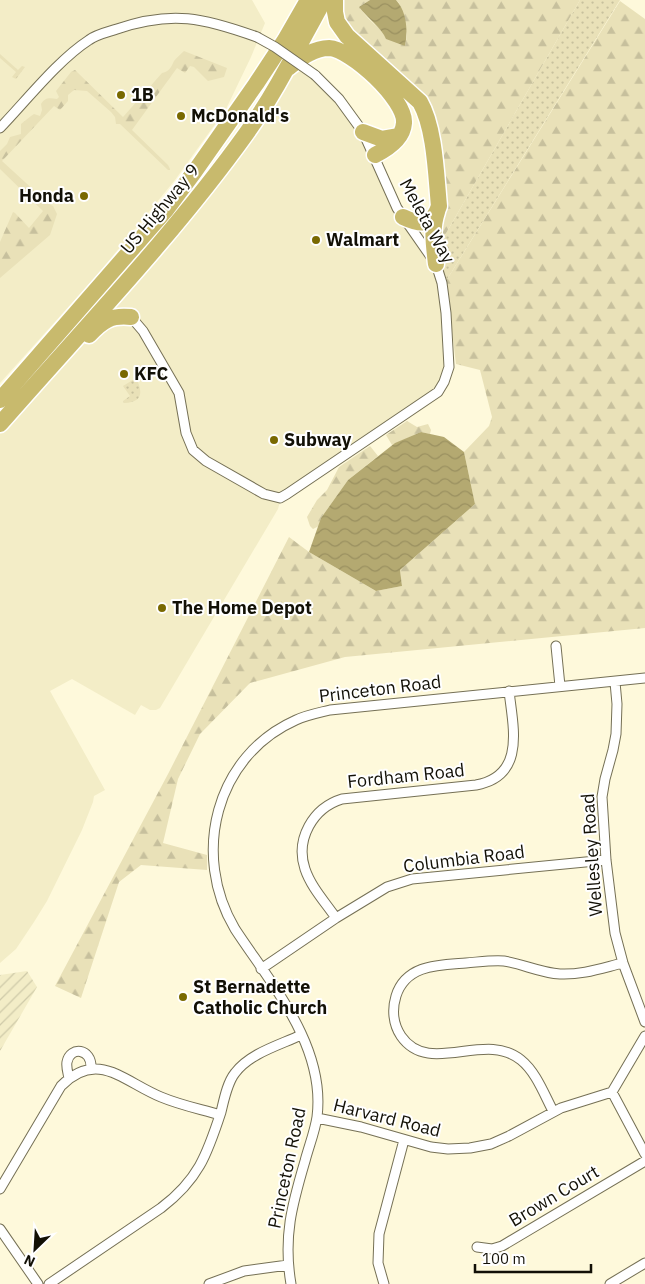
<svg xmlns="http://www.w3.org/2000/svg" width="645" height="1284" font-family="'IBM Plex Sans',sans-serif">
  <defs>
    <pattern id="industrial-furrows" width="10" height="10" patternUnits="userSpaceOnUse" patternTransform="scale(1.25)"><rect width="10" height="10" fill="#f3edc7"/><path d="M-1 1l2-2M0 10L10 0M9 11l2-2" fill="none" stroke="#cfcaa9"/></pattern>
    <pattern id="grass-dots" width="8" height="8" patternUnits="userSpaceOnUse" patternTransform="scale(1.25)"><rect width="8" height="8" fill="#e9e1b8"/><path d="M2 2h.1M6 6h.1" fill="none" stroke="#c7c09d" stroke-width="1.8" stroke-linecap="round"/></pattern>
    <pattern id="forest-firs" width="22" height="20" patternUnits="userSpaceOnUse" patternTransform="scale(1.25)"><rect width="22" height="20" fill="#e9e1b8"/><path d="M5 1l3.5 6h-7zM16 11l3.5 6h-7z" fill="#c7c09d"/></pattern>
    <pattern id="water-waves" width="16" height="10" patternUnits="userSpaceOnUse" patternTransform="scale(1.25)"><rect width="16" height="10" fill="#b4a971"/><path d="M0 5q4-4 8 0t8 0" fill="none" stroke="#9a9060"/></pattern>
  </defs>
  <rect width="100%" height="100%" fill="#fef9db"/>
  <path fill="#f3edc7" d="M0,0H252L265,23L251,57L226,109L175,180L98,274L0,383Z
    M306,67L363,132L397,208L436,264L449,367L438,392L281,498L278,509L160,708L156,710H150L141,705L135,715L72,679L50,691L105,790L94,796L93,802L82,830L47,901L34,922L16,949L0,963V424L151,251L286,69Z"/>
  <path fill="url(#industrial-furrows)" d="M27,971L37,987L0,1051V975Z"/>
  <path fill="url(#grass-dots)" d="M580,0H620L446,281L437,249Z
    M0,54L18,70L22,66L25,67L16,79L12,77L16,72L0,58Z
    M136,378C143,392 143,402 124,403L123,401L130,396L123,386Z"/>
  <path fill="url(#forest-firs)" d="M344,0H370L359,7C371,24 387,35 405,46L407,35L399,3L396,0H580L437,249L432,112L348,31L341,4Z
    M620,1L645,19V628L345,657L250,683L200,734L178,779L163,843L207,855V870L141,865L119,882L81,998L55,986L168,774L289,537L309,552L376,591L402,586L400,570L475,504L464,452L489,426L492,417L480,370L456,364L446,281Z
    M184,51L227,68L224,77L208,81L194,67L190,66L185,73L177,68L132,130L168,165L170,169V170H168L120,124H116L115,117L111,112L87,91L74,90L68,95V101L60,110L54,106L2,161L49,204L53,206L57,214L50,235L0,278V242L13,212L15,213L29,228L43,211L0,169V151L7,144L10,137L21,134V124L31,116L34,114L40,116L42,110L41,104C45,97 50,98 57,99L59,97L56,91L71,72L75,70L123,117L162,73C170,71 171,67 174,61C177,57 181,54 184,51Z
    M407,421L417,427L428,424L431,430L430,434L421,432L392,445L386,435Z
    M370,446L378,456L348,480L321,518L319,526L313,529L310,526L307,517L317,500L327,490L339,467Z"/>
  <path fill="url(#water-waves)" d="M370,0H396C407,12 408,31 405,46L386,39C382,28 367,18 359,7Z
    M421,432L444,437L464,452L475,504L400,570L402,586L376,591L309,552L321,518L348,480L395,443Z"/>
  <g fill="none" stroke-linecap="round" stroke-linejoin="round">
    <g stroke="#757055" stroke-width="11">
      <path id="street" d="M0,128C26,101 58,60 89,40C97,34 108,32 117,29C172,10 204,18 257,37
        M131,317L143,331L179,393L186,433L193,450L206,461L264,494L280,498L287,494L438,392L444,382L449,367L446,313L442,283L436,264L397,208L363,132L339,99L315,75
        M556,646L560,686
        M615,682L617,704L616,734L613,750L605,779L602,797L606,860L615,933L623,963L645,1022
        M336,918C325,902 311,887 305,869C295,839 313,808 342,799L476,785C526,776 513,727 509,691
        M261,969L336,918L387,887L412,879L606,860
        M69,1078C68,1073 66,1067 67,1062C70,1046 92,1048 91,1068
        M612,1092L645,1154
        M553,1111C544,1094 536,1072 521,1060C485,1030 429,1077 401,1036C393,1024 392,1009 396,996C406,964 440,965 466,963C479,962 492,960 504,961C523,964 541,973 560,974C582,975 602,968 623,963
        M317,1118L361,1127L431,1147L448,1149L470,1148L491,1144L509,1136L561,1108L612,1092L645,1036
        M0,1189L61,1086C98,1049 124,1082 161,1097C180,1105 200,1109 220,1115
        M0,1229L38,1284
        M477,1247L492,1249L502,1246L645,1161
        M49,1284L161,1208C198,1180 207,1155 221,1112C224,1100 227,1083 235,1073C250,1053 280,1045 301,1035
        M209,1284L244,1271L288,1265
        M291,1284C283,1237 292,1205 305,1161C309,1146 315,1131 317,1117C326,1046 271,984 235,929C191,855 215,756 296,720C307,715 318,713 330,710L645,678
        M384,1284L378,1263L379,1234L404,1140
        M610,1284L645,1263"/>
    </g>
    <g stroke="#fff" stroke-width="19">
      <path id="highway" d="M335,0V12L337,22L347,36L420,102C435,128 436,176 439,206C432,227 420,225 403,217
        M288,68C300,59 313,48 329,48C351,49 406,100 404,123C403,138 387,149 375,155
        M363,132L382,139L399,136
        M436,264C434,246 431,230 437,212
        M89,335C103,320 111,315 131,317
        M0,400L166,210L195,171L256,84L285,40L308,0
        M0,424C83,329 172,237 246,134C276,92 299,45 324,0"/>
    </g>
    <use href="#street" stroke="#fff" stroke-width="9"/>
    <use href="#highway" stroke="#c8ba6d" stroke-width="16"/>
    <g stroke="#757055" stroke-width="11" stroke-linecap="butt">
      <path id="street-bridge" d="M257,37L275,47L315,75"/>
    </g>
    <use href="#street-bridge" stroke="#fff" stroke-width="9"/>
  </g>
  <g fill="#796900" stroke="#fff" stroke-width="2">
    <circle cx="121" cy="95" r="5"/>
    <circle cx="181" cy="116" r="5"/>
    <circle cx="84" cy="196" r="5"/>
    <circle cx="316" cy="240" r="5"/>
    <circle cx="124" cy="374" r="5"/>
    <circle cx="274" cy="440" r="5"/>
    <circle cx="162" cy="608" r="5"/>
    <circle cx="183" cy="997" r="5"/>
  </g>
  <g text-anchor="middle" stroke-width="4" stroke-linejoin="round" paint-order="stroke">
    <g font-size="18" font-weight="bold" fill="#121006" stroke="#fff" text-anchor="start">
      <text x="131" y="101">1B</text>
      <text x="191" y="122">McDonald's</text>
      <text x="74" y="202" text-anchor="end">Honda</text>
      <text x="326" y="246">Walmart</text>
      <text x="134" y="380">KFC</text>
      <text x="284" y="446">Subway</text>
      <text x="172" y="614">The Home Depot</text>
      <text x="193" y="993">St Bernadette<tspan x="193" dy="21">Catholic Church</tspan></text>
    </g>
    <g font-size="18" fill="#121006" stroke="#fff">
      <text transform="translate(160 209) rotate(-50)" y="6">US Highway 9</text>
      <text transform="translate(427 221) rotate(61)" y="6">Meleta Way</text>
      <text transform="translate(380 689) rotate(-7)" y="6">Princeton Road</text>
      <text transform="translate(406 776) rotate(-6)" y="6">Fordham Road</text>
      <text transform="translate(592 855) rotate(-94)" y="6">Wellesley Road</text>
      <text transform="translate(464 859) rotate(-7)" y="6">Columbia Road</text>
      <text transform="translate(387 1118) rotate(14)" y="6">Harvard Road</text>
      <text transform="translate(287 1168) rotate(-78)" y="6">Princeton Road</text>
      <text transform="translate(554 1196) rotate(-31)" y="6">Brown Court</text>
    </g>
  </g>
  <g transform="translate(35 1249) rotate(205)" stroke="#ffffff" stroke-width="4" paint-order="stroke">
  <path d="M0-4L9 19L0 12L-9 19Z" fill="#121006"/>
  <text y="-8" font-size="14" font-weight="bold" text-anchor="middle" fill="#121006">N</text>
  </g>
  <path d="M475 1264v8h116v-8" fill="none" stroke="#121006" stroke-width="2.5"/>
  <text x="482" y="1264" font-size="15" fill="#121006" stroke="#ffffff" stroke-width="4" paint-order="stroke">100 m</text>
</svg>
